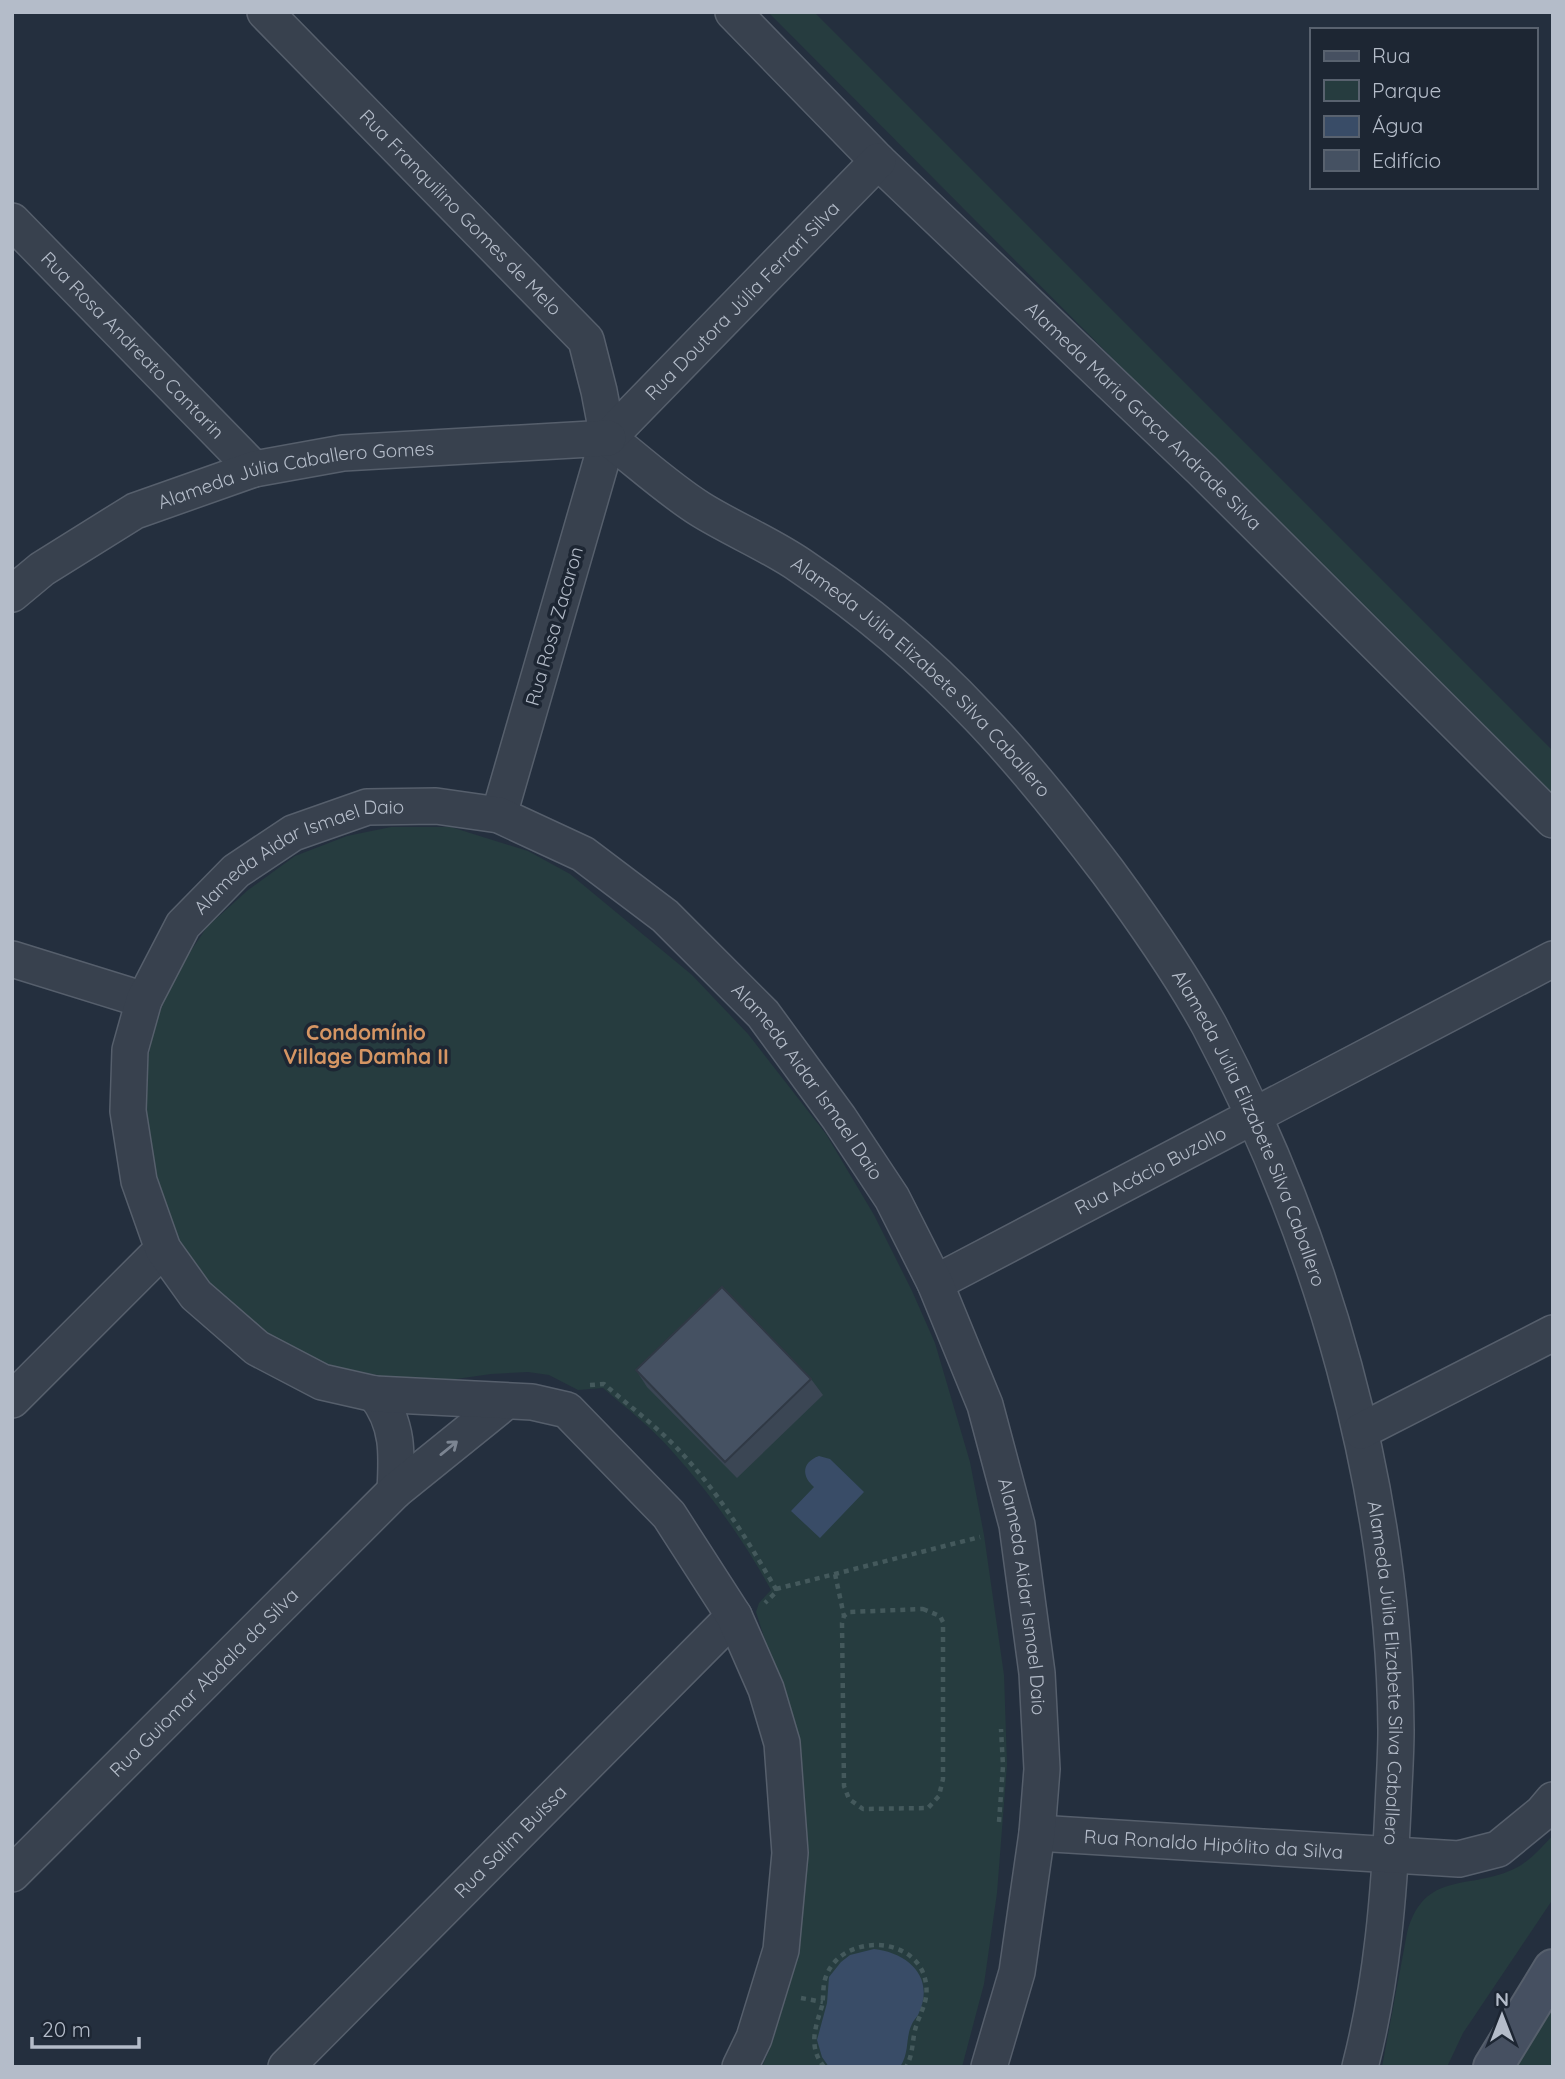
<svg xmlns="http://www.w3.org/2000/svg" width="1565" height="2079" font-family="Quicksand,sans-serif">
  <rect width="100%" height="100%" fill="#242f3e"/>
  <path fill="#263c3f" d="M768,12H814L1553,751V801Z
    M391,827H451L528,851L570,874L692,975L748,1034L826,1134L874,1215L912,1291L935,1343L970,1462L984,1535L1004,1675L1007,1765L997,1893L984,1984L962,2067H762L772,2043L786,1995L798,1944L786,1706L756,1612L759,1603L771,1590C743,1539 710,1493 671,1450C651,1427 626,1408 603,1388L578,1390L549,1375L528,1372L491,1374L421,1384L328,1365L265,1336L207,1281L174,1236L150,1175L143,1111L149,1053L155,1024L175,974L207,927L248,890L295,856L347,836Z
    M1553,1835V1899L1463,2033L1447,2067H1382L1407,1933C1424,1869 1470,1891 1516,1868C1531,1860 1542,1847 1553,1835Z
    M1553,2006V2067H1517Z"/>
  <path fill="#394c67" d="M819,1456L830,1459L864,1492L820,1538L791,1511L814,1487C801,1476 802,1462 819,1456Z
    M874,1949C909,1953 936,1978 918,2015C916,2018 913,2021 912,2024C905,2038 910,2052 900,2067H829L822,2057L817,2040L827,2003L829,1977L841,1962L850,1955Z"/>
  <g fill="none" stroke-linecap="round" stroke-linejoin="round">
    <g stroke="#565f6c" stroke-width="38">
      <g id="minor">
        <path id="s1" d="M265,12L586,340L599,391L608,438L499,815"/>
        <path id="s2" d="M733,12L878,161L1202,470L1553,820"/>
        <path id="s3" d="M12,221L254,469"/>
        <path id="s4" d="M608,438C638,461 667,488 700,509C732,529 769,544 801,566C865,609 925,660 978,716C1025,765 1067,818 1108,872C1144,921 1180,972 1209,1025C1322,1238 1394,1489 1396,1730C1396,1756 1394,1782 1393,1808C1389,1895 1382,1982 1360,2067"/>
        <path id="s5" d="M608,438L878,161"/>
        <path id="s6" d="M12,594L42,569L135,511L254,469L343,453L608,438"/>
        <path d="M12,959L144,1000"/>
        <path id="s7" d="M935,1283L1553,959"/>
        <path d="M375,1394C399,1424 397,1455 395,1491"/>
        <path d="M12,1400L163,1249"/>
        <path d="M1361,1431L1553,1333"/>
        <path id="s8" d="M1037,1833L1459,1859L1498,1849L1542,1813L1553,1800"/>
        <path id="s9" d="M12,1874L395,1491L505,1402"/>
        <path id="s10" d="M286,2067L734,1616"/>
        <path id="s11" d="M740,2067L754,2038L781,1950L790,1853L782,1743L766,1689L734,1616L669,1515L567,1410L532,1402L375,1394L322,1382L257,1348L196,1295L163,1249L139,1181L128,1111L130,1050L144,1000L183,925L236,871L293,833L367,807L436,806L499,815L583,854L665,916L763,1014L839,1118L892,1198L935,1283L985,1405L1017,1525L1037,1673L1042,1769L1037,1833L1017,1972L989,2067"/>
      </g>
    </g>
    <g stroke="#565f6c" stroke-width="42">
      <path id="secondary" d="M1493,2067L1553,1969"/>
    </g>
    <path stroke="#44595c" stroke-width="4.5" stroke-dasharray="5 5" stroke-linecap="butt" d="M590,1385L604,1384C627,1404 652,1423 674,1445C716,1488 747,1539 777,1591L765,1603
      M835,1574L844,1616
      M776,1589L980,1537
      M923,1609L940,1616L943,1622V1779L939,1796L928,1808L863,1809L849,1799L844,1786L842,1623L844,1616L849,1612Z
      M999,1822L1003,1766L1001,1729
      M801,1998L823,2002
      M824,2067C808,2047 815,2028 822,2006C824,1996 822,1984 827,1974C845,1932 920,1936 926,1984C929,2002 919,2014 915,2030C912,2043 913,2055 906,2067"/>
    <use href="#minor" stroke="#38414e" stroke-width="35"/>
    <use href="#secondary" stroke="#465061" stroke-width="38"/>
  </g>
  <path fill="#3b4654" d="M636,1370L811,1379L823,1395L737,1478L647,1387Z"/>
  <path fill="#455162" stroke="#303945" stroke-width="2" d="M722,1287L811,1379L725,1462L636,1370Z"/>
  <defs><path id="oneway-shaft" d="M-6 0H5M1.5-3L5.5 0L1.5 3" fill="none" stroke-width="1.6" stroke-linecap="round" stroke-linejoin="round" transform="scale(1.75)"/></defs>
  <use stroke="#7c8592" href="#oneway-shaft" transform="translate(449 1448) rotate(-39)"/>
  <g text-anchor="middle" stroke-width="7" stroke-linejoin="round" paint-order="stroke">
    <g font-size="19" fill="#b4bcc9" stroke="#1d2633">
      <text dy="7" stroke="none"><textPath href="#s1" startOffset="280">Rua Franquilino Gomes de Melo</textPath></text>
      <text dy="7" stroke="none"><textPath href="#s5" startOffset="192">Rua Doutora Júlia Ferrari Silva</textPath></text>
      <text dy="7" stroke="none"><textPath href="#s3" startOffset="173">Rua Rosa Andreato Cantarin</textPath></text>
      <text dy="7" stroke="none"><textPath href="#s2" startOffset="576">Alameda Maria Graça Andrade Silva</textPath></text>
      <text dy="7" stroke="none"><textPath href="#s6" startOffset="315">Alameda Júlia Caballero Gomes</textPath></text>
      <text transform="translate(554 626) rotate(-74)" y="7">Rua Rosa Zacaron</text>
      <text dy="7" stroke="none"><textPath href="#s4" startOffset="396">Alameda Júlia Elizabete Silva Caballero</textPath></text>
      <text dy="7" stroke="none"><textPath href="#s11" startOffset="1673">Alameda Aidar Ismael Daio</textPath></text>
      <text dy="7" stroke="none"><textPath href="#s11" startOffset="2303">Alameda Aidar Ismael Daio</textPath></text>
      <text dy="7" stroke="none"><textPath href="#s4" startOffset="962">Alameda Júlia Elizabete Silva Caballero</textPath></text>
      <text dy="7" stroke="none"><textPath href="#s7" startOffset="243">Rua Acácio Buzollo</textPath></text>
      <text dy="7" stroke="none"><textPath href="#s11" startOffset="2870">Alameda Aidar Ismael Daio</textPath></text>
      <text dy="7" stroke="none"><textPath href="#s4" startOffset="1530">Alameda Júlia Elizabete Silva Caballero</textPath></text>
      <text dy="7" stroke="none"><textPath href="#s9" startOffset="271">Rua Guiomar Abdala da Silva</textPath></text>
      <text dy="7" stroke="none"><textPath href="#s10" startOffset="318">Rua Salim Buissa</textPath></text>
      <text dy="7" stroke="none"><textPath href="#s8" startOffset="177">Rua Ronaldo Hipólito da Silva</textPath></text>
    </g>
    <g font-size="21" font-weight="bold" fill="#d59563" stroke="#1d2633">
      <text x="366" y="1040">Condomínio<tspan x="366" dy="24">Village Damha II</tspan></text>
    </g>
  </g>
  <rect width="1565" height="2079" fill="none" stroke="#b4bcc9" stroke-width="28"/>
  <rect x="1310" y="28" width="228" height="161" fill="#1d2633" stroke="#59626f" stroke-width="2"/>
  <rect x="1324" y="51" width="35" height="10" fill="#465061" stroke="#59626f" stroke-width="2"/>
  <text x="1372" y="63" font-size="21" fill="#b4bcc9">Rua</text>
  <rect x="1324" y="80" width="35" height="21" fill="#263c3f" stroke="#59626f" stroke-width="2"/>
  <text x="1372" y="98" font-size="21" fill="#b4bcc9">Parque</text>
  <rect x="1324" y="116" width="35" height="21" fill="#394c67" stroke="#59626f" stroke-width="2"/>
  <text x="1372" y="133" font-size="21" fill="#b4bcc9">Água</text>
  <rect x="1324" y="150" width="35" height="21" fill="#455162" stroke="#59626f" stroke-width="2"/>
  <text x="1372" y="168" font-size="21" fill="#b4bcc9">Edifício</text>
  <g transform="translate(1502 2016)" stroke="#1d2633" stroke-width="5" paint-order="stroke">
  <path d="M0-5L12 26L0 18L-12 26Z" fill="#b4bcc9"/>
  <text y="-10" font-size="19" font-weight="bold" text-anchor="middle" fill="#b4bcc9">N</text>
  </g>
  <path d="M32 2037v10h107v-10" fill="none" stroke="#b4bcc9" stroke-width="3.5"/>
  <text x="42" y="2037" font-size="21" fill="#b4bcc9" stroke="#1d2633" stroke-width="5" paint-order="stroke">20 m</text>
</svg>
